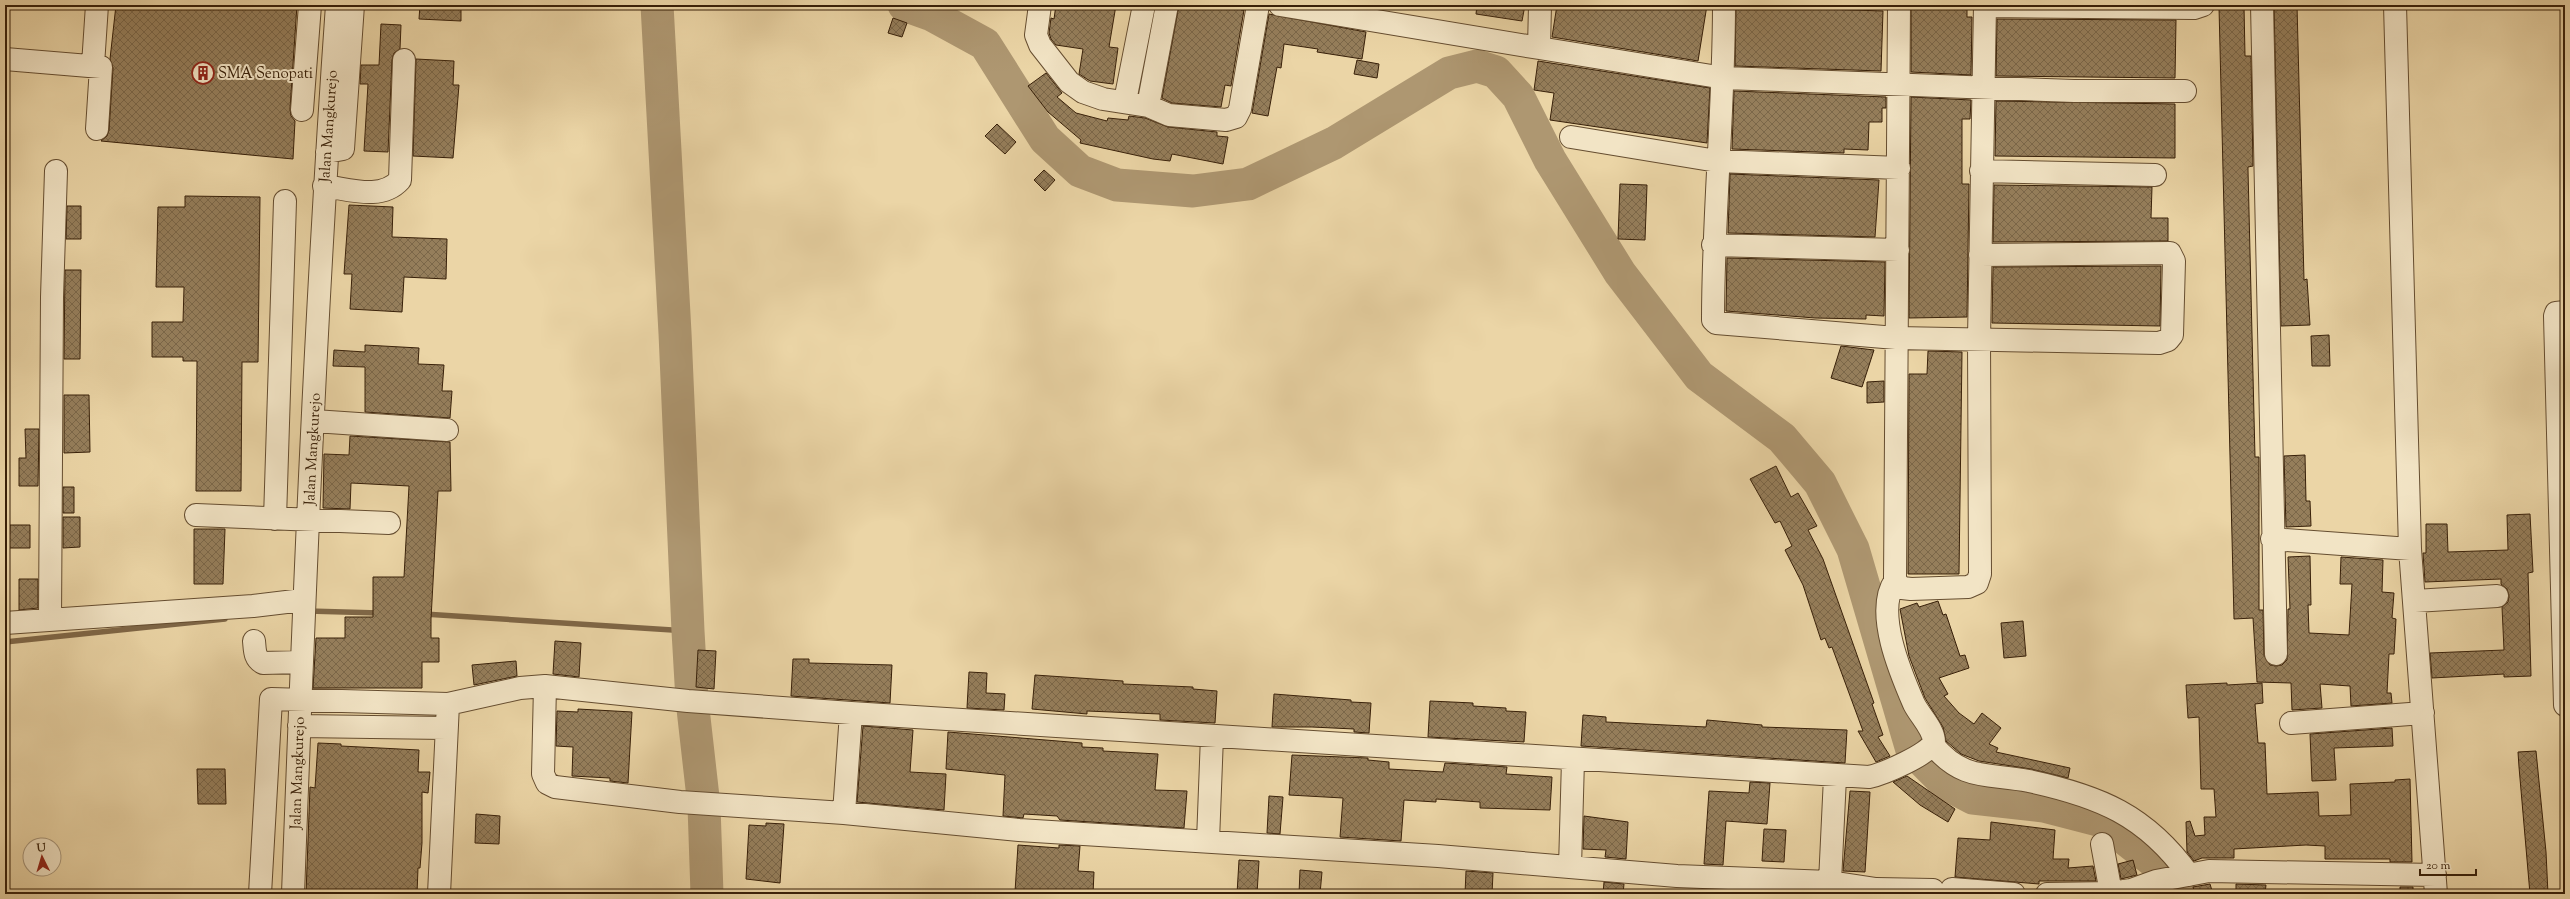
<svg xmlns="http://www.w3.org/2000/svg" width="2570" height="899" font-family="'Sorts Mill Goudy',serif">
  <defs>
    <pattern id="building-cross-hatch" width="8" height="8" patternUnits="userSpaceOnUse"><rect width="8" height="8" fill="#957e5b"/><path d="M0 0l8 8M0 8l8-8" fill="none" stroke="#7b6749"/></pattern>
  </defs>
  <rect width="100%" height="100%" fill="#ebd5a6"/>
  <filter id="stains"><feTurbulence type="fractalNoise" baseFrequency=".005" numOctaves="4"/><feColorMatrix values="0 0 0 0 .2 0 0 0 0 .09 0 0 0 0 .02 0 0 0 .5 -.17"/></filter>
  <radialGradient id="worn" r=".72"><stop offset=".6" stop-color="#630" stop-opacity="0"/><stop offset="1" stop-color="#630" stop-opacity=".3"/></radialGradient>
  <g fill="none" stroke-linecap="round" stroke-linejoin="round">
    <path stroke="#7f6747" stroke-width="5.5" d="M308,611L379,613
      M424,614L688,631
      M5,642L225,619"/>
    <path stroke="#ae9771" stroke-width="33" d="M657,5L675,333L688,631L692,700L704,806L707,894
      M904,5L932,15L985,44L1045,139L1080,171L1117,185L1193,191L1248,184L1334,143L1449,73L1477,66L1496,72L1518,96L1550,160L1620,273L1699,376L1782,438L1820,483L1853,549L1912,750L1946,784L1973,798L2044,806L2102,821L2161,867L2180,894"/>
  </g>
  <path fill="url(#building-cross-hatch)" stroke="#382009" d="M116,5H297L290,109L291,116L295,121L293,159L101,141L107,136L109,130L113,68L110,59Z
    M420,5H461V21L419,19Z
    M1056,5H1116L1109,47L1118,48L1113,84L1090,81L1079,74L1083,49L1056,45L1051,39L1049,33L1051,18L1054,19Z
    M1179,5H1242L1241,10H1244L1231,86L1225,85L1221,107L1172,103L1162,98Z
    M1477,5H1525L1522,21L1476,14Z
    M1557,5H1707L1698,61L1552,37Z
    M1911,5H1967V17H1972L1971,75L1911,72Z
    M2274,5H2297L2304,280L2307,279L2310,325L2281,326Z
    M1736,6L1883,11L1881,71L1735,66Z
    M2244,6L2245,56H2251L2253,166L2248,167V170L2255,457H2259V610H2263L2264,655L2270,665L2276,666L2282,665L2287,660L2288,609H2290L2288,557L2310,556L2311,605H2308L2309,633L2349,635L2352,584H2340L2341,557L2383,560L2382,592L2394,593L2392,618L2396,619L2394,654H2389L2387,693H2391L2392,703L2351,706L2350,686L2320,684L2322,708L2292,710L2291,683L2257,682L2253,618L2234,619L2219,7Z
    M1269,14L1366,32L1362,59L1317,52L1318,49L1284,44L1281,68L1277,67L1268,116L1252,113Z
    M893,18L907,23L902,37L888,33Z
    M1997,19L2176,20L2175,78L1996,76Z
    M381,24L401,25L400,49L394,53L392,60L388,152L364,151L368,84H360L361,65H379Z
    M416,59L454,61L453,85H459L453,158L413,156Z
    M1357,60L1379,64L1377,78L1354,74Z
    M1538,61L1710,88L1707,143L1550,120L1554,93L1534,90Z
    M1046,73L1062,93L1057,97L1076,113L1107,121L1108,118L1128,120L1129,116L1145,118L1168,127L1217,132V136L1228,137L1223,164L1172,154L1170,161L1153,159L1080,143L1081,140L1048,112L1028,86Z
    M1734,91L1886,97V108H1882V122H1869L1868,150L1844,149V153L1732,149Z
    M1911,97L1971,100L1970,119H1962V184H1969L1967,317L1909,318Z
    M1996,101L2175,104V158L1995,156Z
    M997,124L1016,142L1005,154L985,136Z
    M1044,170L1055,180L1045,191L1034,180Z
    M1730,174L1879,180L1875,237L1728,233Z
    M1620,184L1647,185L1645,240L1618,239Z
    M1994,185L2152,187L2151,218H2168V241L1993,242Z
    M185,196L260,197L258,362H242L241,491H196L197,361H183V357H152V322H183L184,287H156L158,207H185Z
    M349,205L393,207L392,237L447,239L446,279L404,277L402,312L350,309L352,274H344Z
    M67,206H81V239H66Z
    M1727,258L1885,262L1884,316L1866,315V319L1815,318L1726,311Z
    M2161,266L2160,326L1992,323L1993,267Z
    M65,270H81L80,359H64Z
    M2329,335L2330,366H2312L2311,336Z
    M365,345L419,348L418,364L444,365L442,391H452L450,418L365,412V367L333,366L334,350L365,352Z
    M1841,346L1874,350L1862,387L1831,378Z
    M1928,351L1962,352L1959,574H1908L1909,374H1927Z
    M1884,381V402L1867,403V382Z
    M64,395H89L90,452L64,453Z
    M25,429H39L38,486H19V458H26Z
    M350,436L450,442L451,491H438L431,619V638H439V662H422V688H313L316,638H345V617H373V577H404L409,486L351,483L350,509L323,508L324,454L349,455Z
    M2305,455L2306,501H2310L2311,526L2286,527L2284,456Z
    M1776,466L1791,497L1798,493L1817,526L1808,530L1823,559L1874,703L1872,704L1883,735L1878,737L1890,756L1876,762L1858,731H1863L1832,647L1829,648L1825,638L1821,640L1803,585L1785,550L1792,546L1780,521L1775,523L1750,479Z
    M63,487H74V513H63Z
    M2530,514L2533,572L2528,573L2531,676L2504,677V674L2432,678L2430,653L2504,650L2502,607L2508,602L2509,596L2507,589L2501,584V579L2425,582L2423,553H2426V524H2447L2448,552L2508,550L2507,515Z
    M63,517H80V547L63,548Z
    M10,525H30V548H9Z
    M194,529H225L223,584H194Z
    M19,579H38V608L19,610Z
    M1938,601L1943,615L1946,614L1960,656L1965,655L1969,668L1939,678L1948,694L1944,696L1959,713L1974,724L1982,713L2001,728L1989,744L1998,748L1996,752L2070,768L2068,778L2031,769L1979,761L1961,754L1946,741L1943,727L1925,698L1909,656L1900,609L1917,603L1919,607Z
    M2023,621L2026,656L2004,658L2001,623Z
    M555,641L581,643L579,677L553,674Z
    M698,650L716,651L714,689L696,687Z
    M793,659H809V663L892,665L890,703L791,696Z
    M516,661L517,676L474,685L472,665Z
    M969,672L987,673L986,693L1005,694L1004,710L967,708Z
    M1035,675L1123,681V684L1193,687V689L1217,691L1215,723L1160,720V714L1087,711V714L1032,709Z
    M2227,683V685L2262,683L2263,703L2255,704L2258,743H2265L2267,794L2318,792L2319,816L2351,815L2350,784L2395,782V780L2410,779L2412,862H2390V859H2325V846L2306,845L2234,849V858H2202L2194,861L2187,852L2186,822L2190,821L2195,836L2205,835L2204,817H2216L2214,789H2201L2199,717L2188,718L2186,685Z
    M1274,694L1351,700V702L1371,703L1369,733L1354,732V729L1312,727H1272Z
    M1430,701L1473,703V706L1506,708V711L1526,712L1524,742L1428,737Z
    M578,709L632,712L628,783L610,781V778L572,776L573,747L556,746L557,711L578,712Z
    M1583,715L1606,717V722L1706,727L1707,720L1762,725V727L1847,730L1845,763L1581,746Z
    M863,726L913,730L910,772L946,774L944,810L857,802Z
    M2392,728L2393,746L2334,748L2336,780L2312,781L2310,734Z
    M948,732L1082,743V747L1103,748V751L1158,754L1155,790L1187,791L1184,828L1060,820L1057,816L1024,814L1023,818L1003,816L1005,775L946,769Z
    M318,743L341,744V746L419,750L418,772H430L428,793L422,792V843L420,868H418L417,894H306L310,787L315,788Z
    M2536,751L2546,852L2548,894H2530L2519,767L2518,752Z
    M1292,755L1368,758V760L1389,762V769L1443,772L1445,763L1507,767L1506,774L1552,777L1550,810L1480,808V802L1436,799V802L1404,800L1401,841L1340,837L1343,798L1289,795Z
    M197,769H225L226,804H198Z
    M1907,776L1955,809L1948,822L1920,805L1893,782Z
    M1750,782L1770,783L1767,824L1726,821L1723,865L1704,864L1709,791L1749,793Z
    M1850,791L1870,792L1865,872L1843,871Z
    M1269,796L1283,797L1280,834L1267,833Z
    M476,814L500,816L499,844L475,843Z
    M1584,816L1628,822L1626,859L1605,857L1606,850L1583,849Z
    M1991,822L2055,830L2053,859H2069L2068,868L2093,866L2096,881H2039V884L1955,877L1958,838L1990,840Z
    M766,823L784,824L780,883L746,879L749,825L766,826Z
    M1764,829L1786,830L1784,862L1762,861Z
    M1018,845L1059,848V845L1080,846L1078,871L1094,872L1093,894L1015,892Z
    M1239,860L1259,861L1257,894H1237Z
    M2133,860L2137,875L2121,879L2118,864Z
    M1300,870L1322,872L1320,894H1299Z
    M1466,871L1493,873L1492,894H1465Z
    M1604,882L1624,884L1623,894H1603Z
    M2210,884L2213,894H2195L2193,887Z
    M2236,884L2266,885L2265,894H2236Z
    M2400,887H2413V894H2400Z"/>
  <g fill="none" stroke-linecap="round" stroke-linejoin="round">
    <g stroke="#654d30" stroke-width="24">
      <path id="minor" d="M1040,5L1036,35L1040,45L1069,82L1083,92L1103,99L1148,106L1169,115L1226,120L1236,117L1240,109L1258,5
        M1280,5L1539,48
        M1540,5L1539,48L1724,78L2074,91H2185
        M1724,5C1724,110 1713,214 1713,320L1716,323L1896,338L2159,343L2168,340L2172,335L2174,261L2170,253L1980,255
        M1899,5L1895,581L1902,588L1911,589L1968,587L1977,583L1980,574L1979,339L1985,5
        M2262,5L2276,654
        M2395,5L2410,549L2436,894
        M1985,6L2194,8L2203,5
        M5,59L101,67L97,129
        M93,65L97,5
        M1125,101L1144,5
        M1148,106L1167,5
        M302,110L310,5
        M1571,137L1717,161L1899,168
        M327,152L343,149L353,5
        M1981,171L2155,175
        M324,186C349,189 381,201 400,180L404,60
        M1713,245L1898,250
        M2565,312L2556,313L2555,316L2565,705
        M314,421L447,430
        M196,515L389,523
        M275,519L285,201
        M2272,539L2410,549
        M2415,601L2497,596
        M50,620L52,297L56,171
        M5,623L253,606L303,600
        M254,641C255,650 254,658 263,663L301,662
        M545,686L543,774L547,783L555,787L680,802L844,813L1019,830L1438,856L1677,876L1830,882L1876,889L1933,890
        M2291,723L2423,713
        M299,726L445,728
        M1933,745C1963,781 1987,773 2029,781C2099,796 2146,815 2189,875
        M844,813L851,713
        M1208,841L1212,736
        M2102,844L2111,893
        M1570,867L1573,760
        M1830,882L1835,777
        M1952,889L2014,894
        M260,894L271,699L448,704L520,688L545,686L688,701L851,713L1869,777C1883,774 1930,754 1934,742C1934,729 1920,716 1914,704C1901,674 1874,612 1895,581
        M293,894C304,598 316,301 337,5
        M439,894L448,704
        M2047,894L2111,893L2131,890L2156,881L2209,871L2435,875"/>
    </g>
    <use href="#minor" stroke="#f2e4c5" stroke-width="22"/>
  </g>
  <defs>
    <g id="building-ring" transform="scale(1.15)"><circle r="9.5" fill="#f2e4c5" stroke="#8f2418" stroke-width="1.5"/><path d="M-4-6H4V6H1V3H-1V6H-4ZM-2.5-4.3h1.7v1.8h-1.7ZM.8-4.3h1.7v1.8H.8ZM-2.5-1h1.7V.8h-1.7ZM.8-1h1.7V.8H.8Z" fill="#8f2418"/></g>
  </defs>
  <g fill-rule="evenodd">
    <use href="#building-ring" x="203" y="73"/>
  </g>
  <g text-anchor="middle" stroke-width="4" stroke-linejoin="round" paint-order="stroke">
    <g font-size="15" fill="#382009" stroke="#f2e4c5" text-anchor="start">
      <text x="218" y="78">SMA Senopati</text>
    </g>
    <g font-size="15" fill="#382009" stroke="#f2e4c5">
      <text transform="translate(328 126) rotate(-86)" y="5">Jalan Mangkurejo</text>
      <text transform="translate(312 449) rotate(-87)" y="5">Jalan Mangkurejo</text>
      <text transform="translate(297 773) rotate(-88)" y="5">Jalan Mangkurejo</text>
    </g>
  </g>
  <rect width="2570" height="899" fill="none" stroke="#ebd5a6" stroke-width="20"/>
  <rect x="6" y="6" width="2558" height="887" fill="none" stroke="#382009" stroke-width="2"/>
  <rect x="10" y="10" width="2550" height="879" fill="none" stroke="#382009"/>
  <g transform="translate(42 857) rotate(355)"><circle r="19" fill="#f2e4c5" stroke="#a8967a"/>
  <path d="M0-3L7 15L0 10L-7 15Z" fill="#8f2418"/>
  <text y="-6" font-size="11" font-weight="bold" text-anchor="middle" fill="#382009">U</text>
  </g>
  <path d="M2420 869v6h56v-6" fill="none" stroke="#382009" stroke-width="2"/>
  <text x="2426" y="869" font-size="12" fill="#382009" stroke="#f2e4c5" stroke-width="3" paint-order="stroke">20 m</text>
  <rect width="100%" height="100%" filter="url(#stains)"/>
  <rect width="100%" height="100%" fill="url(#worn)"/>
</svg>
